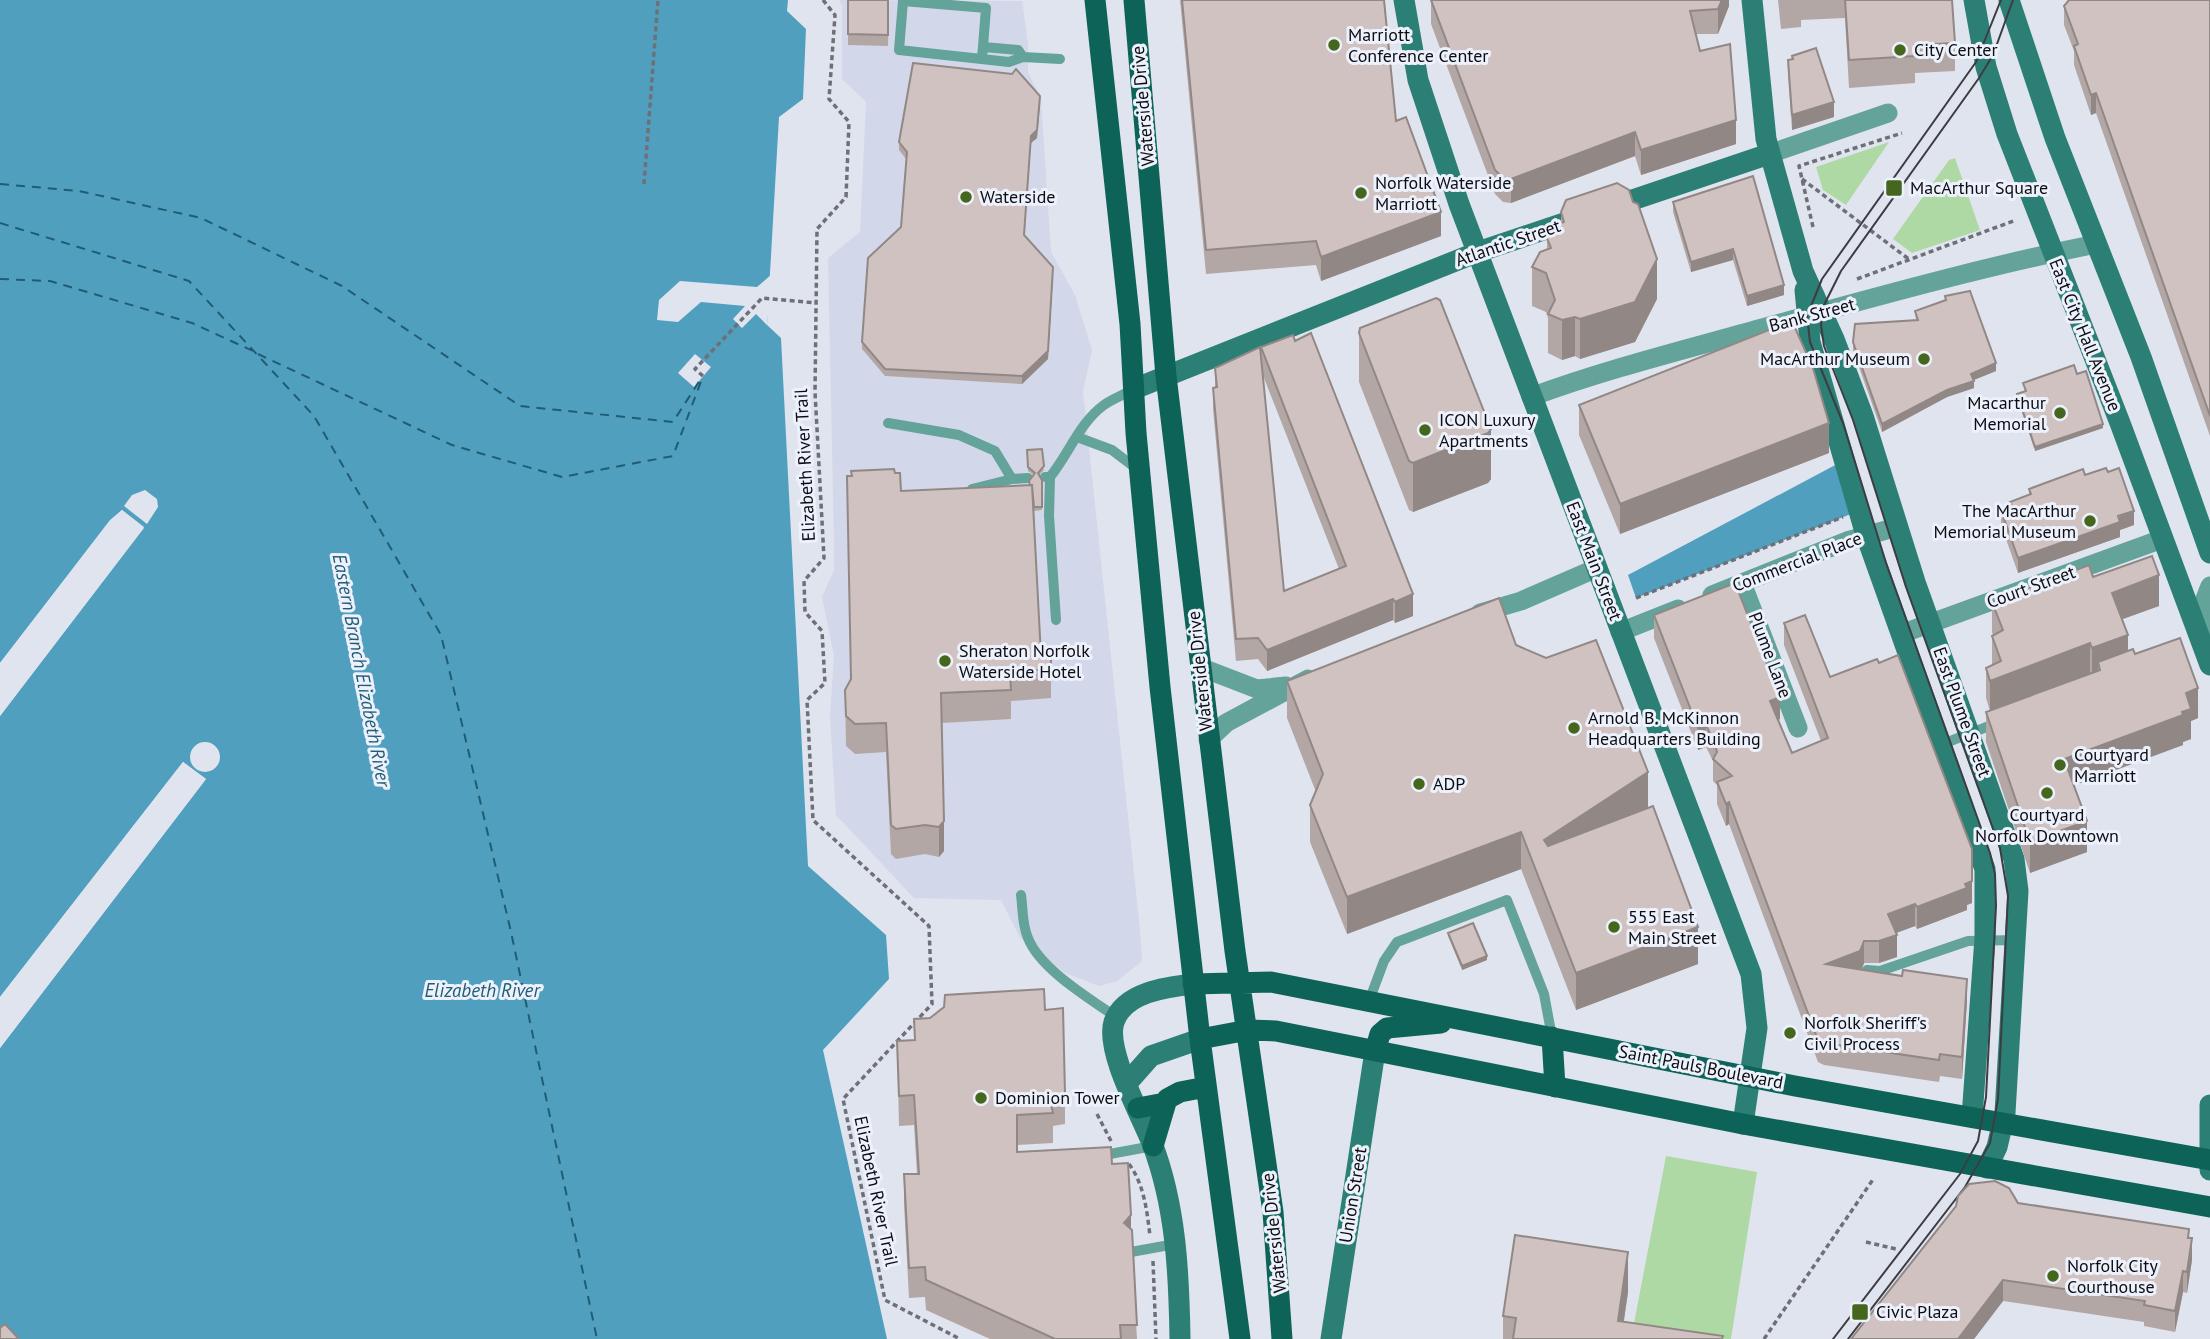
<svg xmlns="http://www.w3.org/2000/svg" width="2210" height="1339" font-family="'PT Sans',sans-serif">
  <rect width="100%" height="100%" fill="#e0e4ee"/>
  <path fill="#d2d8e9" d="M839,0L1022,1L1028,44V72L1041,99L1051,252L1075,295L1092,350L1083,391L1140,930L1142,961L1117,981L1099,986L1065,973L1020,938L1001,900L914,898L836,815L830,717L834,655L822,597L834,570V545L828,258L860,232L866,102L842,79V6Z"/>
  <path fill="#aed9a4" d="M1889,142L1846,205L1823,190L1816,167Z
    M1955,158L1980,230L1912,253L1893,239L1949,160Z
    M1666,1156L1757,1172L1731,1339H1631Z"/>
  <path fill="#519fbe" d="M0,0H788L787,11L806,29L803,99L779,117L767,325L781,338L808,866L886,935L889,979L823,1050L887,1339H10L0,1329V1048L206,779L183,762L0,997V716L144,528L122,510L111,520L0,663Z
    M1839,463L1851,514L1636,598L1628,575Z"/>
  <path fill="#e0e4ee" d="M772,274L767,325L756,314L742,328L733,319L745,306L701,302L678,322L657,320L659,300L680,281L757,287Z
    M695,354L711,367L694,387L678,373Z
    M145,490L157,499L158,507L147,524L124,506L132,495Z
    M122,510L144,527L0,716V710L139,528L122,515L113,522L0,666V663L110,520Z
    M190 757a15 15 0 1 1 30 0a15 15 0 1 1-30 0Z
    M183,762L206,779L0,1048V1042L202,780L183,767L169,782L0,1001V997Z"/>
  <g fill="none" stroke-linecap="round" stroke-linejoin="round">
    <path stroke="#205d74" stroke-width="2" stroke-dasharray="9 7" stroke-linecap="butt" d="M0,184L79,191L201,218L342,286L520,406L673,422L700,380
      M0,223L189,281L314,416L441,635L511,932L597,1339
      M0,279L50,281L192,323L253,351
      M258,354L452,445L562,477L673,456L703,376"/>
    <path stroke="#6e7077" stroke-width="3.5" stroke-dasharray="5 3.5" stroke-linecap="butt" d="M823,0L835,15L829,99L849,122L846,197L817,229L815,392L824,558L804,581L805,612L822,631L825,683L807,700L813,820L929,926L932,1004L843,1099L885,1300L960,1339
      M1802,179L1910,260
      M644,184L658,0
      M1813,227L1799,166L1902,133
      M1857,279L2016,220
      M703,376L695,369L762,298L816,303
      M1636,598L1843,517
      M1097,1114L1111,1141
      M1129,1164C1144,1184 1147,1211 1150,1236
      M1866,1242L1896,1249
      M1153,1261L1156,1339
      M1764,1339L1874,1178"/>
    <path stroke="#64a399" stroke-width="10" d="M984,47L1018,50L1023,57
      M982,59L986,8L903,1L899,50L1009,62L1023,57L1060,59
      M888,423L959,435L995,451L1012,479L1028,478
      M1077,437L1112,450L1137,469
      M1045,477H1050C1068,455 1080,422 1104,405C1112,399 1124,395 1133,389
      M1050,477L1049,516L1056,620
      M972,489L1012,479
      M1940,745L1997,723
      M1021,895C1023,909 1022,925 1028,938C1040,969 1089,998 1116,1017
      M1867,970L1880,971L1968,941L2015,940
      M1369,1001L1384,961L1397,942L1507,900L1544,994L1552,1037
      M1099,1156L1153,1146
      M1131,1252L1175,1244"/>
    <path stroke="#64a399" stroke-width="19" d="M1769,154L1888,113
      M1531,397C1604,370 1680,351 1755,330C1868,299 1981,267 2096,244
      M1742,583L1798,728
      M1712,595L1847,541L1897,527
      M1480,613L1521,601L1597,568
      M1620,632L1678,609
      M1901,634L2162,539
      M2203,639V604L2210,586
      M1200,667L1257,689L1286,686
      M1208,740L1226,723L1308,679"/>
    <path stroke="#2c7f74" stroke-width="21" d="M1404,0L1418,80L1459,204L1751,974L1757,1028L1743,1124
      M1752,0L1766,139L1803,271L1834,339L1863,416L1915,582L2014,859L2018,891L2005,1113L1997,1147L1987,1168
      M1974,0L1986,67L2007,134L2120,423L2210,665
      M2009,0L2055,138L2141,357L2210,553
      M1805,290L1810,342L1866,535L1985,869V938L1972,1117
      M1134,389L1478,252L1769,154
      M1128,1082L1151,1056L1200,1039
      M2210,1105V1170
      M1180,1339C1179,1273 1176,1206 1152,1143C1141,1115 1105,1050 1114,1022C1124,992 1167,987 1193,984
      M1331,1339L1375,1051"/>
    <path stroke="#0e6359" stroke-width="21" d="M1095,0L1130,324L1136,433L1160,687L1200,1039L1240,1339
      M1134,0L1166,376L1235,951L1273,1212L1282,1339
      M1193,984L1271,982L1795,1086L2210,1160
      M1552,1037L1555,1087
      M1200,1039L1248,1030L1276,1031L1743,1124L2210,1207
      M1375,1051L1380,1034L1387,1028L1441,1023
      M1138,1108L1165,1103
      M1153,1146L1167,1099L1180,1092L1206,1087"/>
    <path stroke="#3c3d43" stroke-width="2" d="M1833,1339L1960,1174L1978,1141L1986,1097L1996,906L1995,874L1990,853L1886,563L1843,423L1810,342L1807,316L1822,279L1976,62L2001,0
      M1848,1339L1965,1187L1990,1143L1998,1099L2008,896L2000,848L1906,587L1853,420L1824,346L1821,325L1823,307L1841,271L1979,78L1993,55L2013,0"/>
  </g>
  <path fill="#b2a7a5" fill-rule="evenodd" d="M848,0H889L888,46L848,45Z
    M1180,0H1384L1396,121L1441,236L1321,281L1316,265L1206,274Z
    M1431,0H1729V6L1718,34H1696L1700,51L1736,144L1641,175L1635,156L1511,203L1503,202L1495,194L1431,24Z
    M1778,0H1952L1955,43V71L1915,73V83L1849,88L1845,18L1801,20V27L1781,29Z
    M2210,0V436L2096,113L2091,115L2074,65V51L2064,25V6Z
    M1792,56L1834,117L1792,130L1788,75V60L1792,59Z
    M1040,103L1037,138L1031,143L1024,236L1053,275L1048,359L1022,384L885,376L862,349V342L901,227L906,159L899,150V142Z
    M1753,176L1784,295L1747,306L1733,260L1691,272L1673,212V202Z
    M1561,212L1657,299L1635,342L1580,359L1575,356L1562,360L1548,353V318L1546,312L1532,306V267L1547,250V238L1561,223Z
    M1945,296L1996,371L1974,380V388L1947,397L1882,432L1853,350V342L1916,321L1915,311L1945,300Z
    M1359,333L1491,479L1488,483L1413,512L1409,510L1359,382Z
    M1261,347L1413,616L1395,623L1393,620L1267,671L1258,659L1236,661L1213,409V388L1215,387V368L1261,356ZM1262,373L1339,569L1284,591Z
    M2077,374L2103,428L2035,451L2017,398V394L2025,391L2023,383Z
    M1579,405L1829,453L1620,534L1579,435Z
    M1027,450L1044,470L1039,475L1042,480V510L1034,511L1041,656L1051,655V698L1011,701V719L942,723L944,851L939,857L925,854L896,859L891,854L886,752L855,754L846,746L845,690L851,680L847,476L895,473L901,491L1029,485L1034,475L1028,471Z
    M2085,475L2134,525L2120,530V537L2018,573L2001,525V510L2010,507V502L2029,495V489Z
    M2093,577L2159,606L2122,619L2128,651L2135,654L2198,718L2191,721V739L2183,742V745L2073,786L2087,852L2030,873L1986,742V712L1990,711L1986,698V668L1992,665V636L1993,635L1992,632V602Z
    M1654,615L1780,719L1778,720L1792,753L1821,741L1784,645V623L1830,677L1972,903L1967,905V910L1917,929L1915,926L1896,933L1897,957L1879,963H1864L1862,970L1967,1001L1962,1079L1940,1076L1939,1082L1824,1065L1818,1062L1729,824L1726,826L1717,804V785L1713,781V761L1706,747L1698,750L1654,638Z
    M1516,645L1648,808L1698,964L1576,1010L1521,869L1347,934L1310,842V805L1316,792L1287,718V681Z
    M1448,933L1487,960L1462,970L1448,936Z
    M1045,1010L1065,1094V1124L1053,1126V1143L1017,1145V1152L1112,1164L1131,1229L1137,1339H990L926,1310L925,1297L909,1298L904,1204V1174H917L914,1125L899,1126L897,1041L914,1040V1019Z
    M2018,1203L2189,1238L2192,1260L2187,1293L2183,1292L2175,1332L2144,1326V1322L2003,1301L1974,1339H1851Z
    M1628,1292L1624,1321L1723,1339H1503V1316Z"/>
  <path fill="#918886" d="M1722,0H1729V6L1718,34V9Z
    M2096,93V113L2091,115V95Z
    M1834,102V117L1792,130V115Z
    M1040,103L1037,138L1031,143V136Z
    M1736,120V144L1641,175V150Z
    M1635,132V156L1511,203V179Z
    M1441,212V236L1321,281V257Z
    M1733,249V260L1691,272V262Z
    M1657,259V299L1635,342L1580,359V319Z
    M1053,275L1048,359L1022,384V376Z
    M1784,285V295L1747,306V296Z
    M1575,317V356L1562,360V320Z
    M1996,363V371L1971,381V374Z
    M1974,381V388L1947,397L1882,432V424L1947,390Z
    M1829,423V453L1620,534V504Z
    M2103,424V428L2035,451V447Z
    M1491,429V479L1488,483L1413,512V463Z
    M2134,511V525L2120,530V537L2018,573V558Z
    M2159,575V606L2112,623V593Z
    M1413,594V616L1395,623V602Z
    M1393,599V620L1267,671V650Z
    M2128,635V665L2098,662V677L2092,679V648Z
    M2090,643V673L1990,712V681Z
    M2198,688V718L2191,721V739L2183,742V745L2064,789V759L2186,693Z
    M1780,697V719L1770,723V701Z
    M1706,725V747L1698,750V728Z
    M1648,772V809L1544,877V840Z
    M1729,802V824L1726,826V804Z
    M944,821V851L939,857V827Z
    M2087,821V852L2030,873V842Z
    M1521,832V869L1347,934V897Z
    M1972,881V903L1967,905V910L1917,929V907Z
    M1915,904V926L1888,936V914Z
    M1698,927V964L1576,1010V973Z
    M1897,935V957L1879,963V941Z
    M1864,941V963L1860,973L1826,964Z
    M1487,956V960L1462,970V966Z
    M1967,979V1001L1962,1079V1057Z
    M1131,1215V1244L1124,1223Z
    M2192,1238V1260L2187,1293V1272Z
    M1628,1252V1292L1621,1339L1618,1321Z
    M2183,1271V1292L2175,1332V1311Z
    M2003,1280V1301L1974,1339H1958Z"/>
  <path fill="#cfc2c0" stroke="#918886" stroke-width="2" d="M848,0H888V35L848,34Z
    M1182,0H1384L1396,121L1406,117L1441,212L1321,257L1316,241L1206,250Z
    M1431,0H1722L1718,9L1690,11L1700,51L1730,44L1736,120L1641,150L1635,132L1511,179L1503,178L1495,170Z
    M1845,0H1952L1955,43L1914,45L1915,56L1849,60Z
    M2069,0H2210V416L2096,93L2091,95L2074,46L2078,44L2064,6Z
    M1816,48L1834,102L1792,115L1788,60L1793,59L1792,56Z
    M913,63L1012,74L1016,69L1040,96L1037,130L1031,136L1024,235L1053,267L1048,351L1022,376L885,369L862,342L868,258L901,227L907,152L899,142Z
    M1753,176L1784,285L1747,296L1733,249L1691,262L1673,202Z
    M1617,183L1629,190L1633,202L1638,204L1657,259L1635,302L1580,319L1575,317L1562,320L1548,314L1555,300L1546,273L1532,267L1540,252L1551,248L1547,238L1553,226L1564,222L1561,212L1566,200Z
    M1970,291L1996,363L1971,374L1974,381L1947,390L1882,424L1853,342L1855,324L1918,320L1915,311L1946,300L1945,296Z
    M1436,298L1440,300L1491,429L1488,433L1413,463L1409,461L1359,333L1360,328Z
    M1792,321L1813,368L1829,423L1620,504L1579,405Z
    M1311,333L1413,594L1395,602L1393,599L1267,650L1258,638L1236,639L1213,388L1217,387L1215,368L1260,347L1284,591L1346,566L1261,347L1293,335L1295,341Z
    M2074,365L2077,374L2086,371L2103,424L2035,447L2017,394L2026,391L2023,383Z
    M1042,449L1044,466L1038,473L1042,480V507H1034L1032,485H1030L1029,481L1035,473L1028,467L1027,450Z
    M2106,468L2108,472L2119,468L2134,511L2118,516L2120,522L2018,558L2001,510L2012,506L2010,502L2031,494L2029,489L2083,469L2085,475Z
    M894,469L895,473H900L901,491L1032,485L1041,656L1051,655V669L1010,672L1011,690L941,693L944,821L939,827L925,825L896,829L891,825L886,723L855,724L846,716L845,690L851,679L847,476H852L851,471Z
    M2152,556L2159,575L2112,593L2128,635L2092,648L2090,643L1990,681L1986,668L2001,661L1992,636L2003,630L1992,602L2089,565L2093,577Z
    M1735,583L1780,697L1770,701L1792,753L1828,738L1784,623L1805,615L1830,677L1877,659L1879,663L1898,655L1972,849V881L1965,884L1967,888L1917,907L1915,904L1888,914L1897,935L1879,941H1864L1860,951L1826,964L1902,976L1903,970L1967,979L1962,1057L1940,1054L1939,1060L1824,1043L1818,1040L1729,802L1726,804L1717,782L1732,776L1713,759L1717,752L1714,742L1706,725L1698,728L1654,615Z
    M1499,598L1516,645L1546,658L1596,640L1648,772L1544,840L1548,846L1653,806L1698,927L1576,973L1521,832L1347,897L1310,805L1323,774L1287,681Z
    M2180,638L2198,688L2186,693L2191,709L2182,712L2183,715L2064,759L2087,821L2030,842L1986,712L2100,670L2098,662L2133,649L2135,654Z
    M1473,923L1487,956L1462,966L1448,933Z
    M1044,989L1045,1010L1063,1008L1065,1094L1049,1096L1053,1113L1017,1115V1152L1111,1147L1112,1164L1128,1163L1131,1215L1124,1223L1132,1230L1137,1325H1120L1121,1339H1055L926,1280L925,1267L909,1268L904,1174H919L914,1095L899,1096L897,1041L915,1040L914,1019L930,1018L944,1007L945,995Z
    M1995,1181L2009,1188L2018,1203L2189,1229L2188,1238H2192L2187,1272L2183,1271L2175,1311L2144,1305L2145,1301L2003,1280L1958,1339H1851L1956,1206L1958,1196L1969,1184Z
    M1515,1235L1628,1252L1618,1321L1723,1336L1722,1339H1513L1516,1318L1503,1316Z
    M5,1324L19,1339H0V1328Z"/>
  <g fill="#44661d" stroke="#edf1fc" stroke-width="2.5">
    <circle cx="1334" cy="45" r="7"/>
    <circle cx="1900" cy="50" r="7"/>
    <rect x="1885" y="179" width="18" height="18" rx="3.5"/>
    <circle cx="1361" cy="193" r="7"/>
    <circle cx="966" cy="197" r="7"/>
    <circle cx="1924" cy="359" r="7"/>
    <circle cx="2060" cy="413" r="7"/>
    <circle cx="1425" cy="430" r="7"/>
    <circle cx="2090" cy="521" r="7"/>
    <circle cx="945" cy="661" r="7"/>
    <circle cx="1574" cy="728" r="7"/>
    <circle cx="2060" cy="765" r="7"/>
    <circle cx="1419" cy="784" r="7"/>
    <circle cx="2047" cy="793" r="7"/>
    <circle cx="1614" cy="927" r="7"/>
    <circle cx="1790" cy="1033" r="7"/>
    <circle cx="981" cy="1098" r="7"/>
    <circle cx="2053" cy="1276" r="7"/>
    <rect x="1851" y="1303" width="18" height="18" rx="3.5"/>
  </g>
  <g text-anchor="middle" stroke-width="6" stroke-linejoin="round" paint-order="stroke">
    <g font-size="18" fill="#0c0d11" stroke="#edf1fc" text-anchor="start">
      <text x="1348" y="41">Marriott<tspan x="1348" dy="21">Conference Center</tspan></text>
      <text x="1914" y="56">City Center</text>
      <text x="1375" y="189">Norfolk Waterside<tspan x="1375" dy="21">Marriott</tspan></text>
      <text x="1910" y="194">MacArthur Square</text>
      <text x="980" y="203">Waterside</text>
      <text x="1910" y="365" text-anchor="end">MacArthur Museum</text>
      <text x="2046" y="409" text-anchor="end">Macarthur<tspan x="2046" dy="21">Memorial</tspan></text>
      <text x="1439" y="426">ICON Luxury<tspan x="1439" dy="21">Apartments</tspan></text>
      <text x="2076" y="517" text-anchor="end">The MacArthur<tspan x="2076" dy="21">Memorial Museum</tspan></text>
      <text x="959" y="657">Sheraton Norfolk<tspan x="959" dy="21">Waterside Hotel</tspan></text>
      <text x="1588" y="724">Arnold B. McKinnon<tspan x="1588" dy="21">Headquarters Building</tspan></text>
      <text x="2074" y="761">Courtyard<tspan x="2074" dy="21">Marriott</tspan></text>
      <text x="1433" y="790">ADP</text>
      <text x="2047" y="821" text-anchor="middle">Courtyard<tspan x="2047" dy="21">Norfolk Downtown</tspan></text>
      <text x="1628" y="923">555 East<tspan x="1628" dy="21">Main Street</tspan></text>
      <text x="1804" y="1029">Norfolk Sheriff's<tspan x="1804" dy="21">Civil Process</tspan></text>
      <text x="995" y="1104">Dominion Tower</text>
      <text x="2067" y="1272">Norfolk City<tspan x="2067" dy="21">Courthouse</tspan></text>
      <text x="1876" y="1318">Civic Plaza</text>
    </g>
    <g font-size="18" fill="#0c0d11" stroke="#edf1fc">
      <text transform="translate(1143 106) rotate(-95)" y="6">Waterside Drive</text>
      <text transform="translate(1508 243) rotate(-19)" y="6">Atlantic Street</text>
      <text transform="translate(1812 315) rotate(-15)" y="6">Bank Street</text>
      <text transform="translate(2085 335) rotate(68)" y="6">East City Hall Avenue</text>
      <text transform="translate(805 465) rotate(-93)" y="6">Elizabeth River Trail</text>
      <text transform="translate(1594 561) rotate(69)" y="6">East Main Street</text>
      <text transform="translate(1797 562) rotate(-21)" y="6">Commercial Place</text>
      <text transform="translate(2031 587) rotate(-20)" y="6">Court Street</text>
      <text transform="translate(1770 655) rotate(69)" y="6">Plume Lane</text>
      <text transform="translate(1200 671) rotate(-96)" y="6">Waterside Drive</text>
      <text transform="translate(1962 712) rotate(70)" y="6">East Plume Street</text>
      <text transform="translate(1701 1067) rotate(11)" y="6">Saint Pauls Boulevard</text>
      <text transform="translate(876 1191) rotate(78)" y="6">Elizabeth River Trail</text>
      <text transform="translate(1353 1195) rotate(-81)" y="6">Union Street</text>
      <text transform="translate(1274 1233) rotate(-96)" y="6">Waterside Drive</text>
    </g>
    <g font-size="19" font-style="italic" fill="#205d74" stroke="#edf1fc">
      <text transform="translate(362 670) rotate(79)" y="7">Eastern Branch Elizabeth River</text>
      <text x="482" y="997">Elizabeth River</text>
    </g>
  </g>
</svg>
